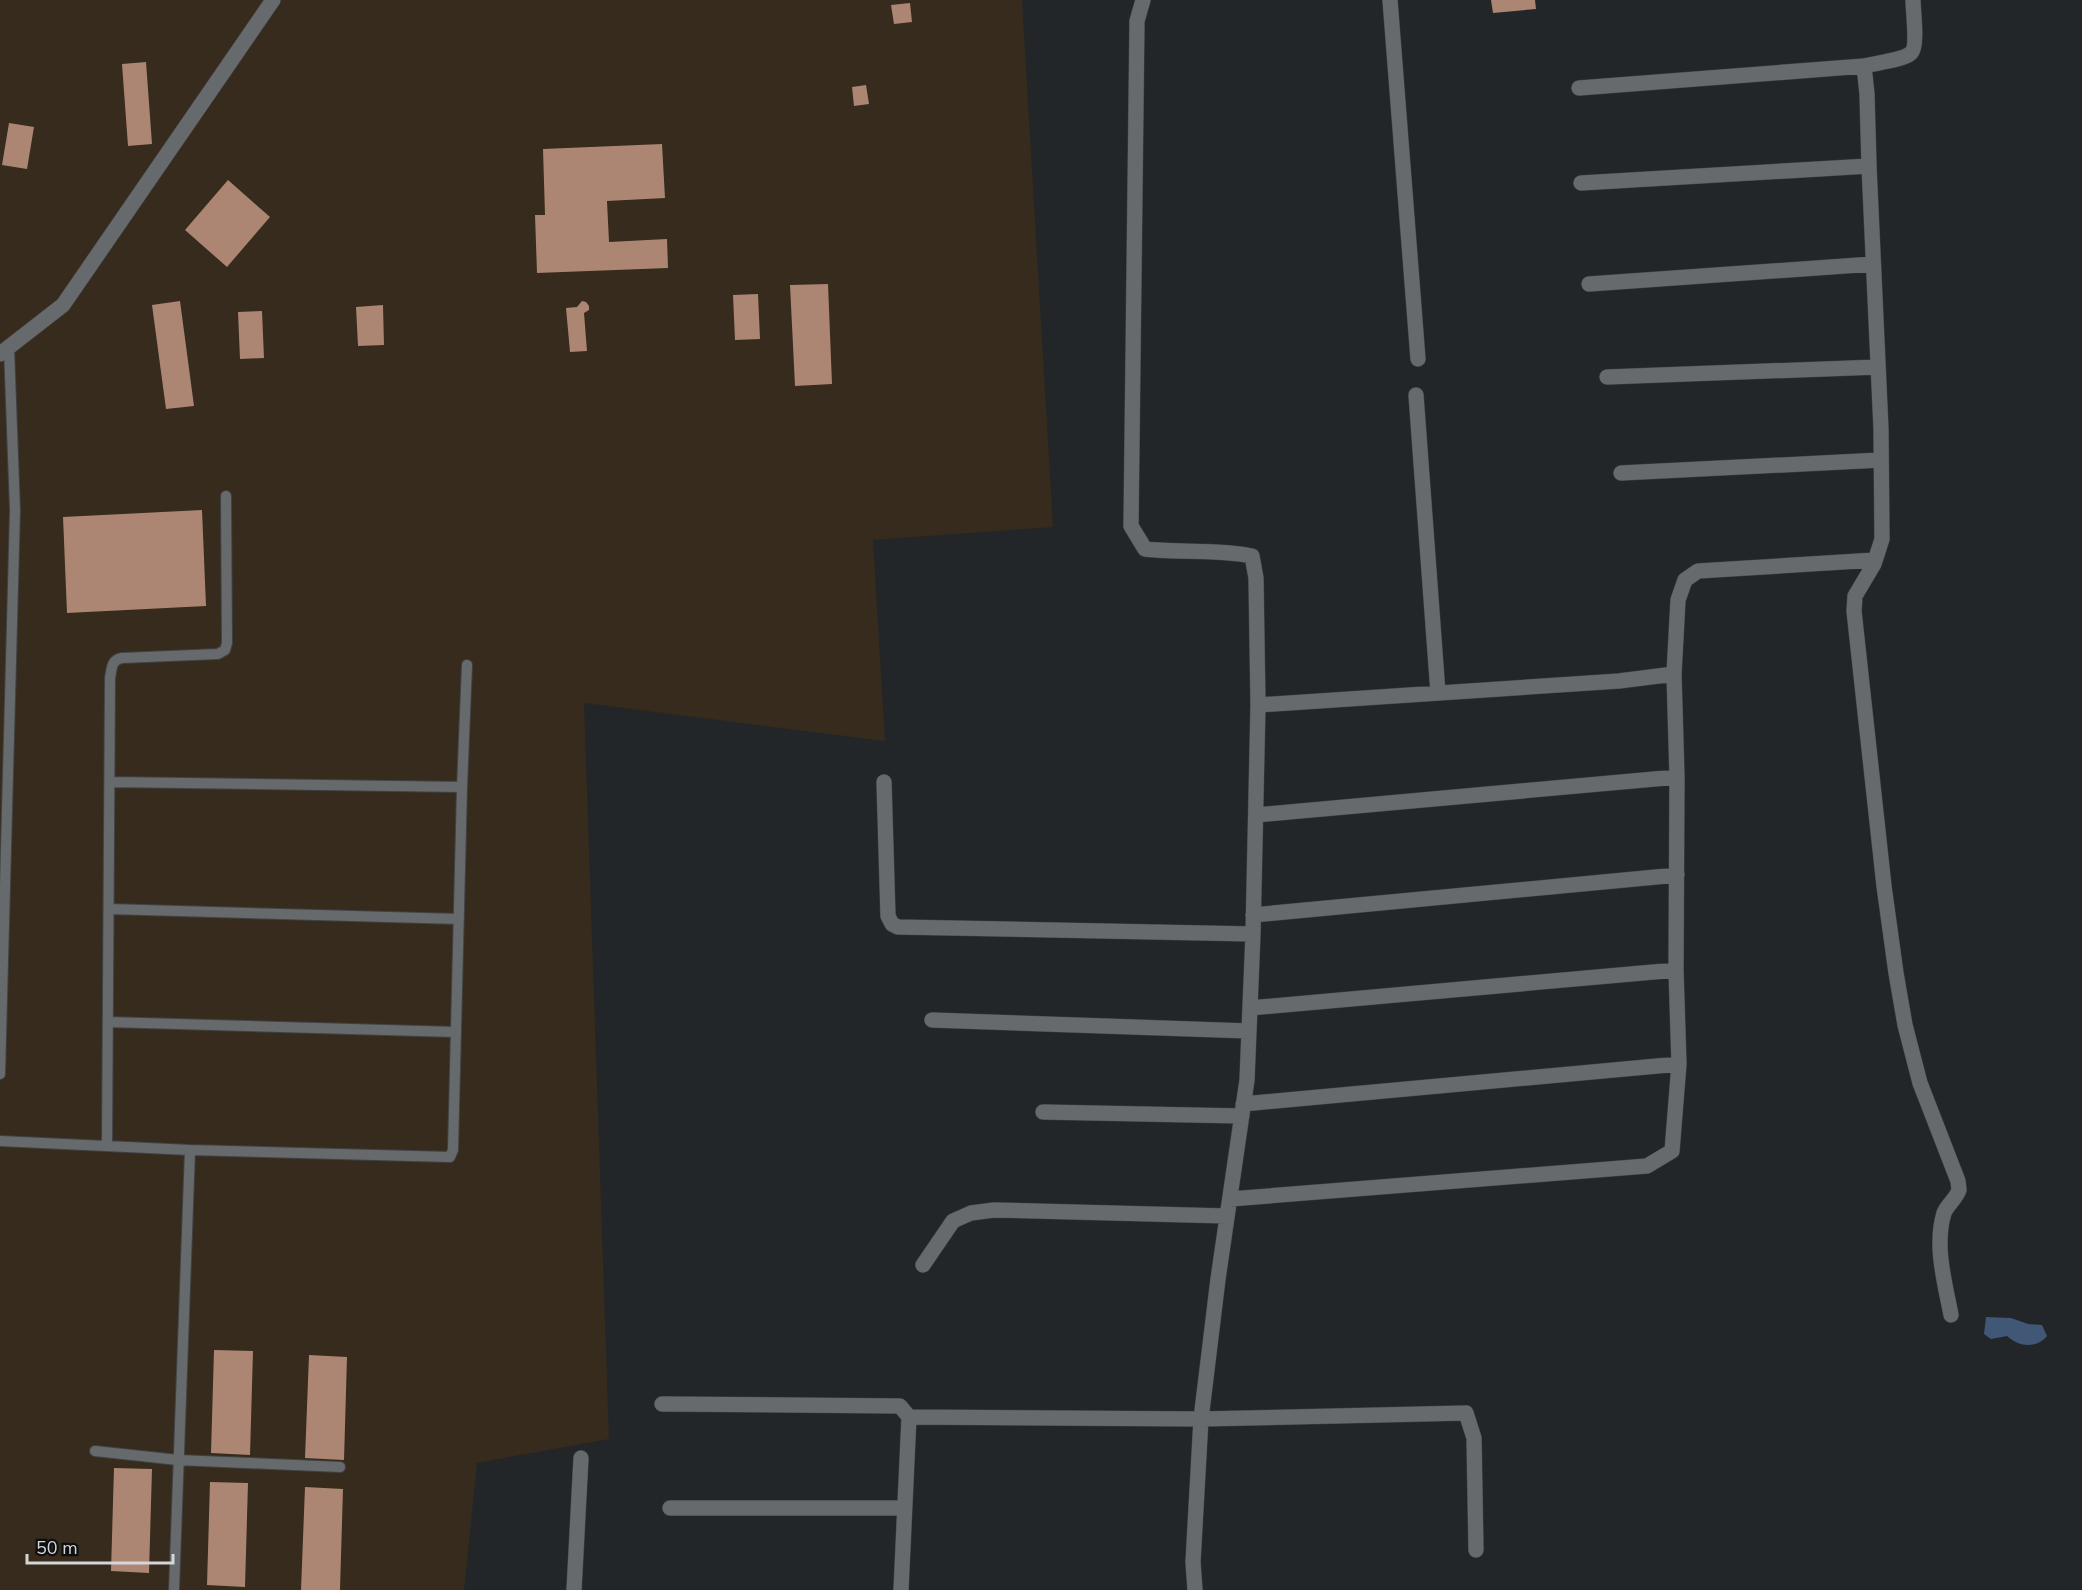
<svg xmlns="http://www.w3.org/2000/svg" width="2082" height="1590" font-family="'Nunito Sans',sans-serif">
  <rect width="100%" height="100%" fill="#232628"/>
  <path fill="#362b1c" d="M0,0H1022L1053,527L873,540L885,741L584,703L609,1439L477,1463L464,1590H0Z"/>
  <path fill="#405875" d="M1986,1317L2011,1318L2028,1324L2042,1325L2047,1336C2036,1349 2019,1347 2007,1336L1991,1339L1984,1334Z"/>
  <path fill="#ac8672" d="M1491,0H1535L1536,9L1493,13Z
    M910,3L912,22L894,24L891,5Z
    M146,62L152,144L128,146L122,64Z
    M866,85L869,104L854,106L852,87Z
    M9,123L34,127L27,169L2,165Z
    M662,144L665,198L607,201L609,242L667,239L668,268L537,273L535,215H545L543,149Z
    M228,180L270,217L227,267L185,230Z
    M828,284L832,384L795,386L790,285Z
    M758,294L760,339L735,340L733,295Z
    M180,301L194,406L166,409L152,305Z
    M582,301L586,302L589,306V310L584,313L587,351L570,352L566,308L577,307Z
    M383,305L384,345L358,346L356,307Z
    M262,311L264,358L240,359L238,312Z
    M202,510L206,606L67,613L63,517Z
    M214,1350L253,1351L250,1455L211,1453Z
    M309,1355L347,1357L344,1460L305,1458Z
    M114,1468L152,1469L149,1573L111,1571Z
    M210,1482L248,1483L245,1587L207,1585Z
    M305,1487L343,1489L340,1590H301Z"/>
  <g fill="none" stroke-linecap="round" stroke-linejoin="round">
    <g stroke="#404345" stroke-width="12">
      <path id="lane" d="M111,782L462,787
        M109,909L459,919
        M108,1022L456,1032
        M0,1074L15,510L9,348
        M0,1141L190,1150L174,1590
        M107,1146L110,678C112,668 111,660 122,658L218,654L225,650L227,643L226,496
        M190,1150L450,1157L453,1150L462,787L467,665
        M95,1451L178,1460L340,1467"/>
    </g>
    <g stroke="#404345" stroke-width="16">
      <path id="street" d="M1143,0L1137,21L1131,526L1145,549C1179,553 1219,549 1252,556L1256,578L1258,705L1253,934L1247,1080L1218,1279L1201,1419L1193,1562L1195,1590
        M1390,0L1418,359
        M1913,0C1913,10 1918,47 1911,53C1904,60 1875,63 1864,66L1867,94L1869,166L1881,429L1882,539L1874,564L1855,596L1854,611L1884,886L1896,973L1905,1025L1920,1083L1958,1181L1959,1190C1956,1199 1947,1205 1944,1213C1934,1246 1945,1283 1951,1315
        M1579,88L1864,66
        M1581,183L1869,166
        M1589,284L1873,264
        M1607,377L1878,367
        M1416,395L1438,693
        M1621,473L1881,460
        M1258,705L1619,681L1674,674L1678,600L1685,580L1698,571L1875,560
        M884,782L888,916L892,924L898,927L1253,934
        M1256,815L1677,777
        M1253,915L1677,875
        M1250,1008L1676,970
        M932,1020L1249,1031
        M1243,1104L1679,1064
        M1043,1112L1242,1116
        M1230,1199L1647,1166L1672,1151L1679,1064L1676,970L1677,777L1674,674
        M923,1265L953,1221L971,1213L994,1210L1227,1216
        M662,1404L900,1406L909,1417
        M670,1508H904
        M574,1590L581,1458
        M901,1590L909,1417L1201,1419L1466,1413L1474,1438L1476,1550"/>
    </g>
    <g stroke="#404345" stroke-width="16">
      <path id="secondary" d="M0,354L63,305L273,0"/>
    </g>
    <use href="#lane" stroke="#676a6d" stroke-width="10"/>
    <use href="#street" stroke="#676a6d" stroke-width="15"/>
    <use href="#secondary" stroke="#676a6d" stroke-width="15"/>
  </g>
  <path d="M27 1554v9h146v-9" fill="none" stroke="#d4d6d8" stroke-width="3"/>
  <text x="36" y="1554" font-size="18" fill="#d4d6d8" stroke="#0e0f10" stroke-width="4.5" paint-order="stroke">50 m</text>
</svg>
